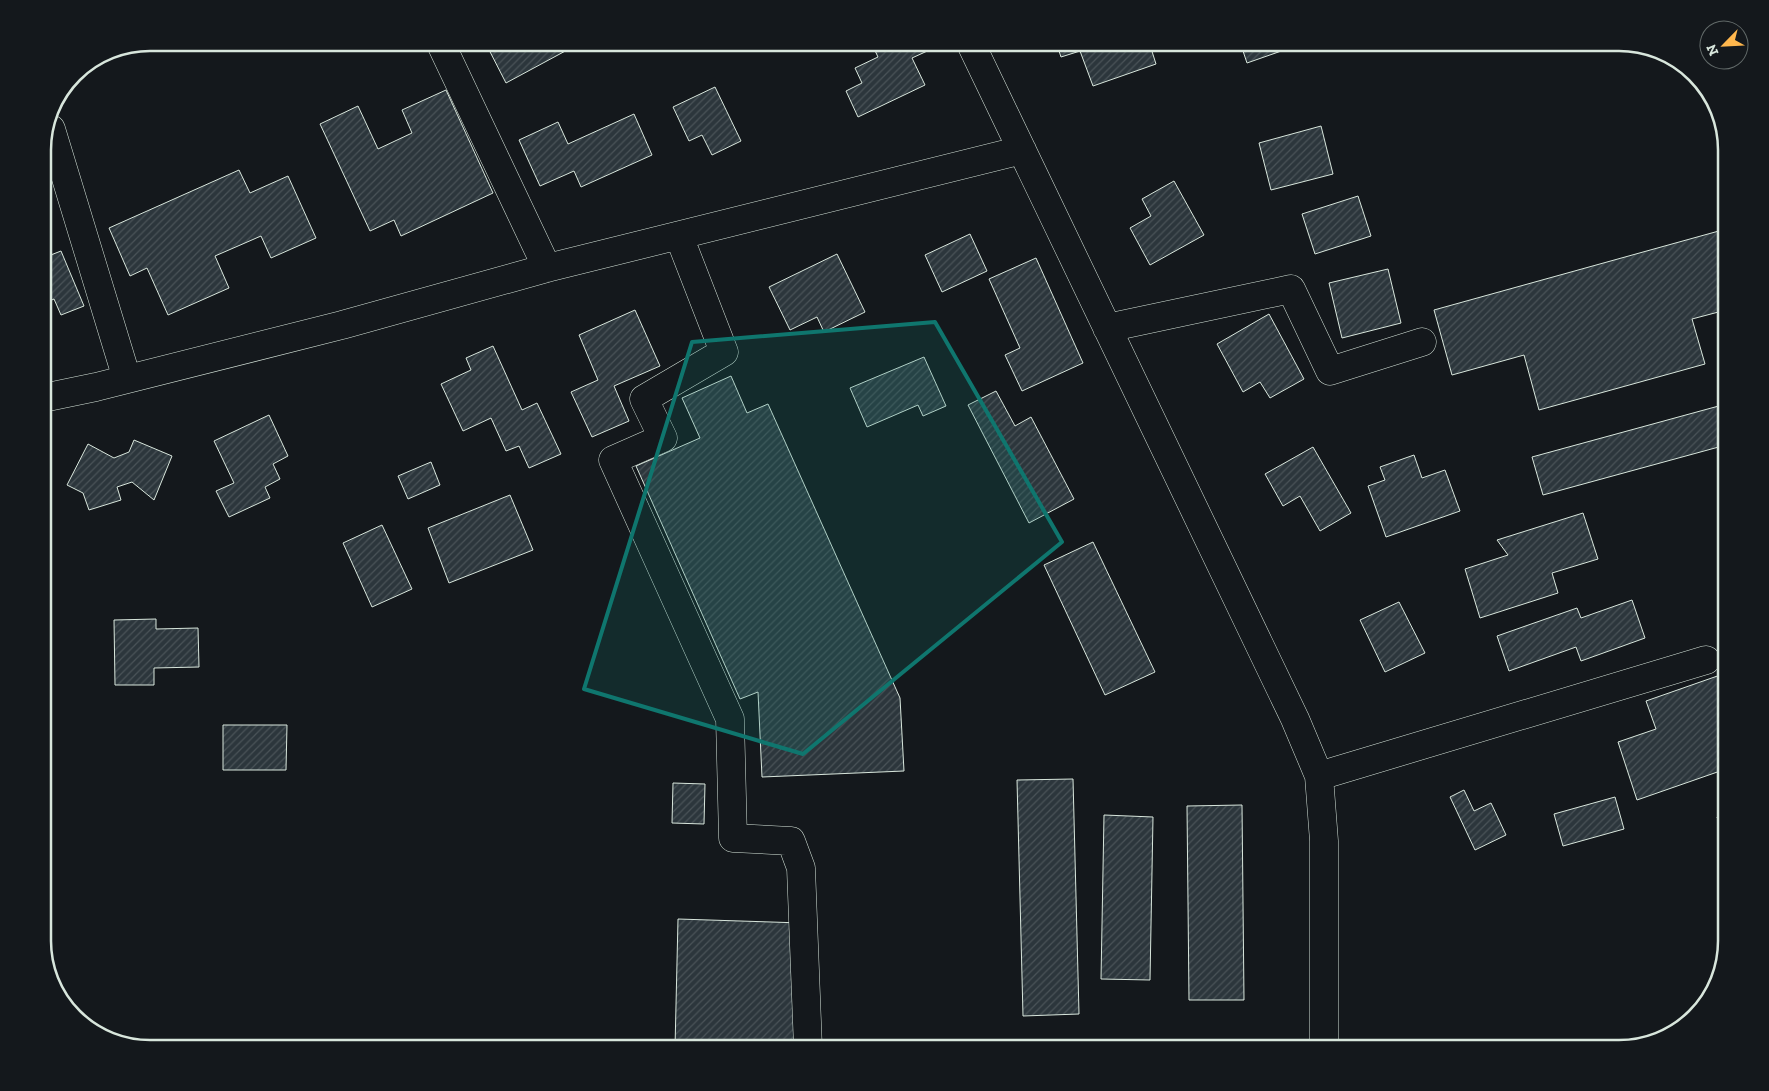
<svg xmlns="http://www.w3.org/2000/svg" width="1769" height="1091" font-family="'Zilla Slab',serif">
  <defs>
    <pattern id="building-hatch" width="6" height="6" patternUnits="userSpaceOnUse" patternTransform="scale(1.25)"><rect width="6" height="6" fill="#2c363c"/><path d="M-1 1l2-2M0 6l6-6M5 7l2-2" fill="none" stroke="#4a5358"/></pattern>
  </defs>
  <rect width="100%" height="100%" fill="#14181c"/>
  <path fill="url(#building-hatch)" stroke="#d8e6dc" d="M485,42H582L506,83Z
    M871,42H934L936,47L912,58L925,85L858,117L846,91L862,83L855,68L878,57Z
    M1056,42H1149L1156,64L1093,86L1080,51L1061,57Z
    M1240,42H1307L1247,63Z
    M715,87L741,141L712,155L702,135L689,141L673,107Z
    M446,90L493,193L401,236L394,220L370,231L320,124L358,106L378,149L412,133L402,110Z
    M634,114L652,155L581,187L574,171L540,186L519,140L558,122L568,144Z
    M1321,126L1333,174L1271,190L1259,143Z
    M239,170L250,193L288,176L316,238L271,258L261,236L215,256L229,288L168,315L147,268L130,276L109,228Z
    M1174,181L1204,235L1150,265L1130,228L1151,216L1142,199Z
    M1358,196L1371,236L1315,254L1302,214Z
    M1726,229V310L1692,319L1705,364L1539,410L1524,355L1452,375L1434,310Z
    M970,234L987,271L942,292L925,255Z
    M61,251L84,306L61,315L54,299L43,304V258Z
    M837,254L865,312L824,332L817,317L790,330L769,287Z
    M1036,258L1083,363L1022,391L1005,355L1020,348L989,279Z
    M1388,269L1401,323L1342,338L1329,283Z
    M635,310L660,366L614,386L629,421L592,437L571,392L598,380L579,335Z
    M1269,314L1304,379L1270,398L1260,382L1243,392L1217,344Z
    M493,346L522,410L537,403L561,454L529,468L519,446L506,451L491,418L463,431L441,384L471,370L466,358Z
    M924,357L946,406L923,416L918,405L867,427L850,388Z
    M731,376L747,413L768,404L900,698L904,771L762,777L758,692L740,699L636,466L700,438L682,398Z
    M996,391L1015,426L1031,417L1074,499L1029,523L968,405Z
    M1726,404V445L1543,495L1532,457Z
    M269,415L288,456L273,464L280,479L265,487L270,498L229,517L216,491L234,483L214,441Z
    M134,440L172,456L154,500L132,482L117,487L121,500L89,510L83,493L67,485L88,444L114,458L129,452Z
    M1313,447L1351,513L1320,531L1300,496L1283,506L1265,474Z
    M1414,455L1422,478L1445,470L1460,511L1386,537L1368,486L1385,480L1380,467Z
    M431,462L440,485L408,499L398,476Z
    M510,495L533,550L449,583L428,528Z
    M1583,513L1598,559L1552,573L1558,593L1480,618L1465,569L1508,555L1497,540Z
    M382,525L412,589L372,607L343,543Z
    M1093,542L1155,672L1105,695L1044,565Z
    M1632,600L1645,638L1581,661L1576,647L1509,671L1497,636L1577,608L1581,618Z
    M1399,602L1425,653L1385,672L1360,620Z
    M156,619V629L198,628L199,667L154,668V685H115L114,620Z
    M1726,673V769L1637,800L1618,742L1656,729L1646,701Z
    M223,725H287L286,770H223Z
    M1073,779L1079,1014L1023,1016L1017,780Z
    M673,783L705,784L704,824L672,823Z
    M1464,790L1474,811L1491,803L1506,835L1475,850L1450,797Z
    M1615,797L1624,829L1563,846L1554,814Z
    M1242,805L1244,1000H1189L1187,806Z
    M1726,813V844L1717,817Z
    M1104,815L1153,817L1150,980L1101,979Z
    M678,919L802,923L798,1048H675Z"/>
  <g fill="none" stroke-linecap="round" stroke-linejoin="round">
    <g stroke="#d8e6dc" stroke-width="29">
      <path id="minor" d="M440,42L547,268
        M970,42L1295,719L1319,776L1324,841V1048
        M51,129L127,379
        M679,236L724,352L644,399L663,438L613,460L730,719L733,838L791,841L801,868L808,1048
        M1107,328L1291,289L1330,371L1422,342
        M43,398L96,387L342,325L547,268L1022,150
        M1319,776L1706,660"/>
    </g>
    <use href="#minor" stroke="#14181c" stroke-width="28"/>
  </g>
  <path fill="#0f766e" fill-opacity="0.2" stroke="#0f766e" stroke-width="4" stroke-linejoin="round" d="M935,322L1062,542L803,754L584,689L692,342Z"/>
  <path d="M0 0H1769V1091H0ZM150 51H1619A99 99 0 0 1 1718 150V941A99 99 0 0 1 1619 1040H150A99 99 0 0 1 51 941V150A99 99 0 0 1 150 51Z" fill="#14181c" fill-rule="evenodd"/>
  <path fill="none" stroke="#d8e6dc" stroke-width="2.5" d="M150 51H1619A99 99 0 0 1 1718 150V941A99 99 0 0 1 1619 1040H150A99 99 0 0 1 51 941V150A99 99 0 0 1 150 51Z"/>
  <g transform="translate(1724 45) rotate(246)"><circle r="24" fill="#14181c" stroke="#626a69"/>
  <path d="M0-4L9 19L0 12L-9 19Z" fill="#ffb74d"/>
  <text y="-8" font-size="14" font-weight="bold" text-anchor="middle" fill="#d8e6dc">N</text>
  </g>
</svg>
